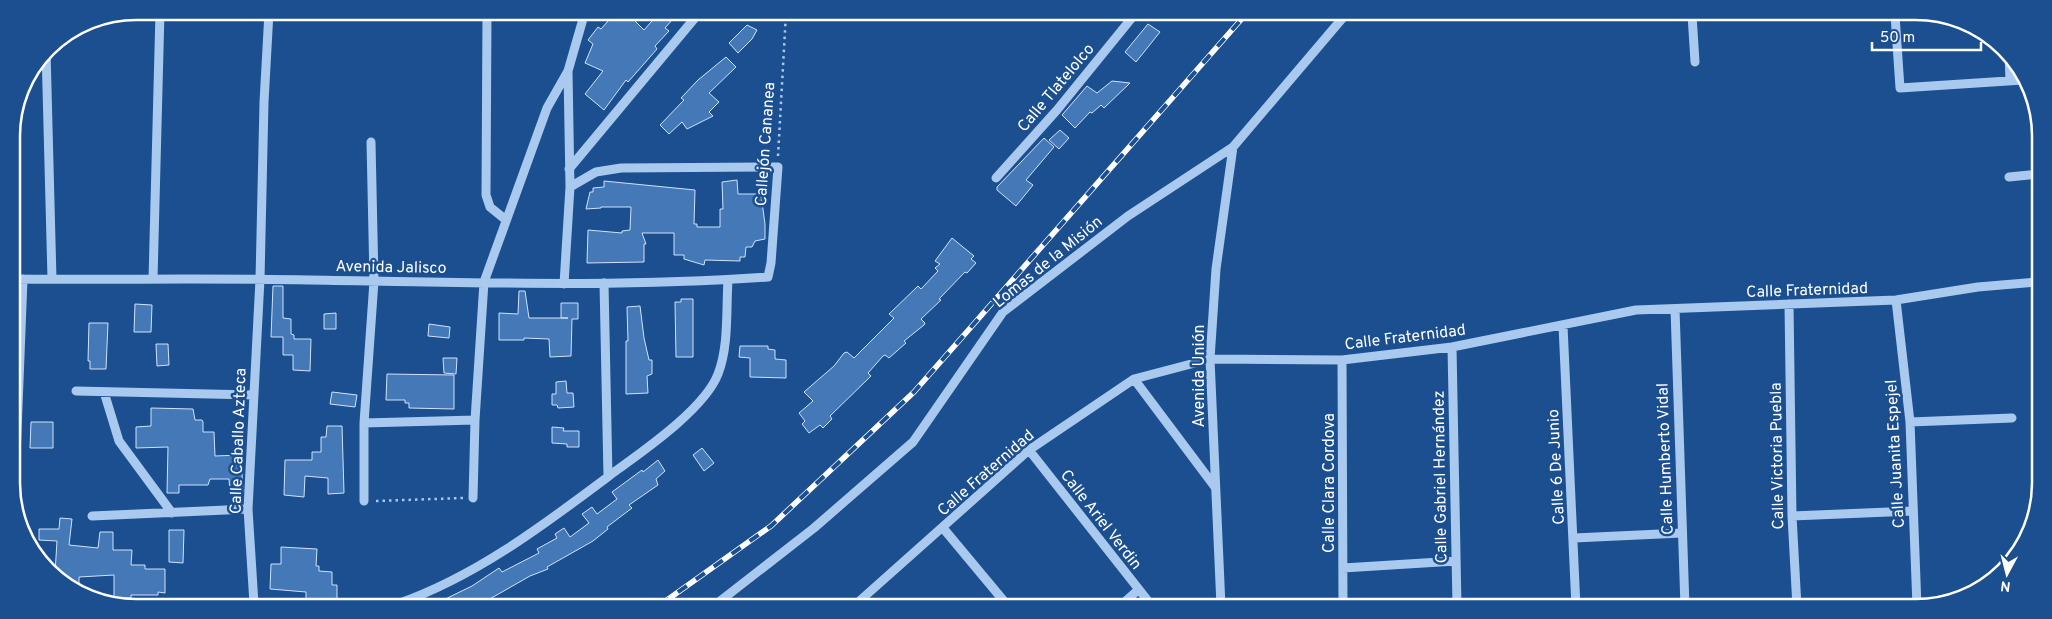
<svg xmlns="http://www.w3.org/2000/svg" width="2052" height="619" font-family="Overpass,sans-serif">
  <rect width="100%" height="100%" fill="#1b4f8f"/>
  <path fill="#4478b7" stroke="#cfe3fa" d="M616,12H626L644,30L660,12H679L665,28L669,31L655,46L657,49L628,82L626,80L604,110L585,94L603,71L585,63L593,44L588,40L598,27L601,29Z
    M1148,24L1160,32L1136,62L1125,52Z
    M747,25L757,30L752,39L738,53L729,43Z
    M726,57L736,67L709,93L719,102L709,112L713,116L687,129L682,122L669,134L660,125L684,100L681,98L698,80Z
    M1112,81L1130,83L1104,108L1101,105L1092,113L1090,112L1075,128L1062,115L1087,86L1097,93Z
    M1060,130L1069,138L1059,149L1049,140Z
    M1044,138L1054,147L1026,180L1033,185L1016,206L997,190V187Z
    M737,180L738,194H761L765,224V239L755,241L752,247H746L745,257H740V261L705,260L704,265L684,259V255H674V233H642L646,244H644V262L587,263L588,230L622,233V231L630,230L631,207H601V208L586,209L590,192H593V188L604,187V181L695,190L694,224H697V227H720V209H723L722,182Z
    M952,238L974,256L971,259L976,263L967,273L965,272L939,299L941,300L921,319L925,323L924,325L904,341L906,343L889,358L885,355L883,356L868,373L871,376L830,416L832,419L823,428L820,425L809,433L802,424L805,421L799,413L813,401L804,392L834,366L844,353L847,352L854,358L894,318L889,314L918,286L921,289L938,271L935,268L940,264L935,261Z
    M273,286H283V318L291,319V334L294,335V339H311L310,371L293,370V355H283V337H271Z
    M519,291H525L529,318H568H561V303H578V319H572L571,356L550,357L549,339L524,338V340H499V313L518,314Z
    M681,299H693V357H676L675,302H681Z
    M135,304L152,305L151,332H134Z
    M640,306L644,338L649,360H652V374L647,376L648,393L626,394V341H628L627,307Z
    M336,313V329H324V314Z
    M89,323H108L106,369H90V361H88Z
    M429,324L450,327L449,338L428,336Z
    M156,344H168L169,365L157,366Z
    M740,346H768V349L775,350V359L786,360V378L750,377V358L739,357Z
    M443,358H457L456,374L444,373Z
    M387,374L454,375V409L409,408V403H405V400H386Z
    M566,381L567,393H573L574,407L558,408L557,405H552V394H556V382Z
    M332,392L357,395L355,407L330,404Z
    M151,408L193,409L195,420H202L203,422V432H214L215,456L241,455L243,492L230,493L229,479H210L208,485H179V493H167L168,447L136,448V427L151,426Z
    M31,422H53V448H30Z
    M327,426H342L344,493L328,494V478L305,476L304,497L284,495L285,460H312V452H321V437H326Z
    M552,427L564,428L563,431H579V447H567V444L552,443Z
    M702,448L714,463L704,471L693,455Z
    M658,460L665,471L656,479L658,485L629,505L632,508L607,527L608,529L593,541L547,567L548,569L530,576L481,604H435L472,586L499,568L502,572L539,553L537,549L557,538L555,534L564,528L570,537L589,523L582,514L592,507L597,514L617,499L612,492L642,470L643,472Z
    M60,518L72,519L69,545L98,548L100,532H113V550H132L131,565H145V569H165V593L158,592V595H131V598H114V575L79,577V588L55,573L57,541L39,540V529H59Z
    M169,530H184L183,563L169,562Z
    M281,547L317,549L316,566H319V571L332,572V585H337V604H310V601H306V592L270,589L271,564H281Z"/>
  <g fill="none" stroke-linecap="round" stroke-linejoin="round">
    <path stroke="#a9c9ee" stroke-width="2.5" stroke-dasharray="2.5 4" stroke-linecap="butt" d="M778,156L786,13
      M376,501L463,498"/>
    <path stroke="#a9c9ee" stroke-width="9" d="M375,12V14
      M487,12L486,195L490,207L506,220
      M1692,15L1695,62
      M1895,15L1900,88L2023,80
      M46,50L52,279
      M2009,53L2010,81
      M569,169L699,13
      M2009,177L2038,174
      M996,178L1057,110L1135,14
      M12,279C111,280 210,278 309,280C462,282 616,288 768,277L771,263L778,167L621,168L596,172L570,187
      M153,279L160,12
      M604,283L608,477
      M564,284L570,187L568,71L585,12
      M1896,300L1910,422L1917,607
      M1789,304L1792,516L1797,607
      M1675,309L1685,607
      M1563,326L1576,607
      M1452,347L1457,606
      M1342,360L1343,606
      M1134,379L1215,487
      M76,391L254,395
      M104,392L119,441L172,513
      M1910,422L2012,418
      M364,423L475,420
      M1029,450L1152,606
      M473,498L475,420L484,282L547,108L568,71
      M364,501V423L374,281L371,142
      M14,508L23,279
      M92,516L248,509
      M1792,516L1913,511
      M943,528L1008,606
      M1574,538L1682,533
      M1343,568L1456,561
      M254,604L248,509L260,279L264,102L269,12
      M397,604C478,576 549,521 617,470C646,449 705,408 718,374C729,346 726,310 728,280
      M715,605L814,528L913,442L1003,312L1128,216L1233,147L1346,14
      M855,605L1029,450L1134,379L1210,359L1342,360L1452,347L1636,310L1896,300L1978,287L2038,282
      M1120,606L1138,590
      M1221,606L1210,359L1216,269L1233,147"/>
    <g stroke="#fff" stroke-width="5.5">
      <path id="rail" d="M660,605L771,526L914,392L1246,14"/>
    </g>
    <use href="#rail" stroke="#1b4f8f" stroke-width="4" stroke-dasharray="11" stroke-linecap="butt"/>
  </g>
  <g text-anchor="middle" stroke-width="5" stroke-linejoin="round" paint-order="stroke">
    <g font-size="16" fill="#fff" stroke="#1b4f8f">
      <text transform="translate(1055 87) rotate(-50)" y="6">Calle Tlatelolco</text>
      <text transform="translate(764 144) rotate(-86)" y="6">Callejón Cananea</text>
      <text transform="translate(1047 261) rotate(-39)" y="6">Lomas de la Misión</text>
      <text transform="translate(391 266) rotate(1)" y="6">Avenida Jalisco</text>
      <text transform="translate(1807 289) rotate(-2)" y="6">Calle Fraternidad</text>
      <text transform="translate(1405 336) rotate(-7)" y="6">Calle Fraternidad</text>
      <text transform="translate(1198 376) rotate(-90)" y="6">Avenida Unión</text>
      <text transform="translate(237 441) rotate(-88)" y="6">Calle Caballo Azteca</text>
      <text transform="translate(1894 454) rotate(-93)" y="6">Calle Juanita Espejel</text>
      <text transform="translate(1776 456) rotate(-91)" y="6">Calle Victoria Puebla</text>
      <text transform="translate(1664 459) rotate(-92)" y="6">Calle Humberto Vidal</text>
      <text transform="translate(1555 467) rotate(-93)" y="6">Calle 6 De Junio</text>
      <text transform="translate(985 472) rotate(-41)" y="6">Calle Fraternidad</text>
      <text transform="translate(1439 477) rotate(-91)" y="6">Calle Gabriel Hernández</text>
      <text transform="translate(1328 483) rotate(-90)" y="6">Calle Clara Cordova</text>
      <text transform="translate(1102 519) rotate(52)" y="6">Calle Ariel Verdin</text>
    </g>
  </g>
  <path d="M0 0H2052V619H0ZM136 20H1916A116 116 0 0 1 2032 136V483A116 116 0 0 1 1916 599H136A116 116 0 0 1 20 483V136A116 116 0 0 1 136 20Z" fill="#1b4f8f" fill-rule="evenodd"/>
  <path fill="none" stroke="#fff" stroke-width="2.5" d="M136 20H1916A116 116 0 0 1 2032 136V483A116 116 0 0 1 1916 599H136A116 116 0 0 1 20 483V136A116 116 0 0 1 136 20Z"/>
  <g transform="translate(2007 574) rotate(187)" stroke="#1b4f8f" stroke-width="4" paint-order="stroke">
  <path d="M0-4L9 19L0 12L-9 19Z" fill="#ffffff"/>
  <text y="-8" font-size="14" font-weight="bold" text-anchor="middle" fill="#ffffff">N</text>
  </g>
  <path d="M1872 42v8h109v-8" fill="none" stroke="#ffffff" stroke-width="2.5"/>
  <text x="1880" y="42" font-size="15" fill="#ffffff" stroke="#1b4f8f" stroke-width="4" paint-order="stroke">50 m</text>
</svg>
